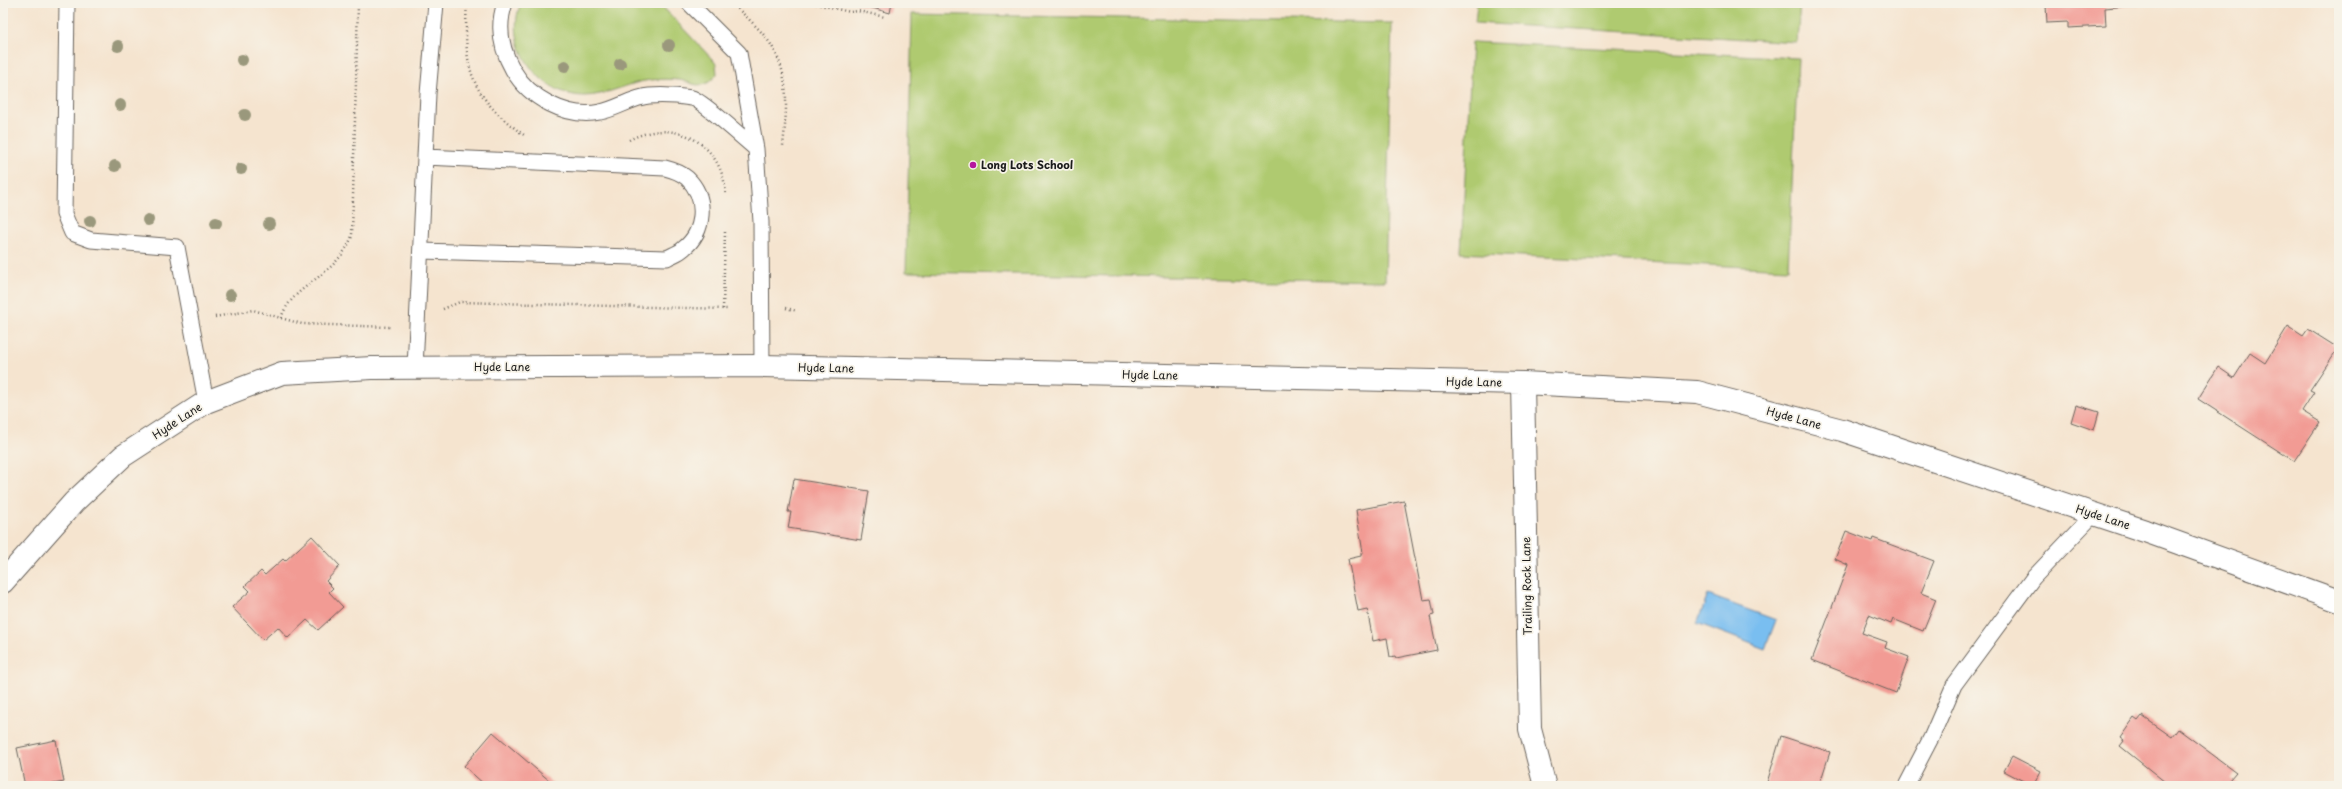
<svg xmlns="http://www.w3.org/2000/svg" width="2342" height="789" font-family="'Playpen Sans',sans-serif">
  <rect width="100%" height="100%" fill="#f7f3e8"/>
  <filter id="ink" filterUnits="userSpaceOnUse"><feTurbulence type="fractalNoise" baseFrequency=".025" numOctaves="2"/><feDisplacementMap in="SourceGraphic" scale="8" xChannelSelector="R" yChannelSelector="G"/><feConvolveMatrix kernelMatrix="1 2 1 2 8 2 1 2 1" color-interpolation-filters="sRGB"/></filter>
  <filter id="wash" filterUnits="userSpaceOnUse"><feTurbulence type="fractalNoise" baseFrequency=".012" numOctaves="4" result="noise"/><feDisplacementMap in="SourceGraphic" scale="16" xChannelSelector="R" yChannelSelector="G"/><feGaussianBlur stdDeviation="0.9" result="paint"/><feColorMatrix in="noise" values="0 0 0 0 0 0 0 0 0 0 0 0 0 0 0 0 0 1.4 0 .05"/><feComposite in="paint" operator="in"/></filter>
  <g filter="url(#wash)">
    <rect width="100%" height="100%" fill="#f5e4cf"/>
    <path fill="#afca70" stroke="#667346" d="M521,3H659L713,60L716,64L717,74C713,79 708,84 702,85C695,86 686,81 679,80C670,79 660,79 651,80C629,82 607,96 584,96C539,95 503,45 521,3Z
      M1477,3H1800L1797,42L1475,23Z
      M912,14L1392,23L1385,281L906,272Z
      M1472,42L1798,58L1788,269L1461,253Z"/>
    <path fill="#79bef0" stroke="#4a6d86" d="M1708,595L1776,620L1765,649L1697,623Z"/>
    <g id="blocks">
      <path fill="#f29b94" d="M855,3H892L890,13Z
        M2041,3H2138L2139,5L2105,8L2106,26L2068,28V22L2047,23L2046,5L2041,6Z
        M2288,326L2303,336L2308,329L2338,348L2310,390L2314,392L2302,411L2320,422L2294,461L2198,399L2218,367L2234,378L2250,353L2265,363Z
        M2076,405L2099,412L2094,430L2071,422Z
        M794,479L869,491L861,540L788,528L791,512H788Z
        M1404,501L1423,600L1431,599L1434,615L1430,616L1437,650L1396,658L1395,656L1390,657L1387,638L1373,641L1367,609L1358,611L1348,559L1361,556V553H1363L1356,510Z
        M1846,531L1872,541L1873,538L1934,561L1921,593L1936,599L1923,631L1893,619L1891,624L1869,615L1862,633L1887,642L1885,648L1909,657L1896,693L1812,660L1848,565L1835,559Z
        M312,536L340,566L326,581L333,588L329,592L343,607L318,630L307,620L288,638L278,627L263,640L232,607L250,591L245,586L261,571L265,575L283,559L285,561Z
        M2142,716L2172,737L2178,729L2236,772L2230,779L2240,786H2170L2120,746L2124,741L2120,738L2134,718L2138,721Z
        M493,732L544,776L556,786H486L464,766Z
        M1781,736L1830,752L1819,786H1766Z
        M56,740L64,782L43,786H25L17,748Z
        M2012,756L2041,771L2033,786L2004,771Z"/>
    </g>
  </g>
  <g filter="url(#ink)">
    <use href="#blocks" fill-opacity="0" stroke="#68625b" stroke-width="1"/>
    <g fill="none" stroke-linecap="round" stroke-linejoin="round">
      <g stroke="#68625b" stroke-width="17">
        <path id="service" d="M67,3L64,214L72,233L91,240L177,247L206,402
          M505,3C497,26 501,49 513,70C529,98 567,119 600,112C617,109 633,97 649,96C662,95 679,96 692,98C701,100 745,140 756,149
          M689,3L739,53L756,149L761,222L762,366
          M421,251L667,258C672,255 679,253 683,249C705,232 708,198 687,178C681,173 673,170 665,168L425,157
          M415,368L428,94L436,3
          M1906,786L1931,738L1954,685L2033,578L2094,514"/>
      </g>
      <g stroke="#68625b" stroke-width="24">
        <path id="minor" d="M1523,383L1530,729L1545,786
          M3,582L74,502L123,456L206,402L282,373L372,368L762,366L1523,383L1697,392L1842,430L2145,531L2339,601"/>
      </g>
      <path stroke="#68625b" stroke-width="2.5" stroke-dasharray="1 3" stroke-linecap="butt" d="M467,3C463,67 469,96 524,135
        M732,3C744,15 757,26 767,39C791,71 787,108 783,146
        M812,3L850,12L858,11L885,17
        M629,140C675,116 723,143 726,195
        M786,308L797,311
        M443,309L460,302L727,309
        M723,309L725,232
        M215,317L253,310L302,324L391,327
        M281,318C293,283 337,277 352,236L358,3"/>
      <use href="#service" stroke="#fff" stroke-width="15"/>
      <use href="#minor" stroke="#fff" stroke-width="22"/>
    </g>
    <g fill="#9a987c">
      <circle cx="669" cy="45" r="6"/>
      <circle cx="118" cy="46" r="6"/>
      <circle cx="242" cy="60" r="6"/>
      <circle cx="620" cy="64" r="6"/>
      <circle cx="565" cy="66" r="6"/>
      <circle cx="120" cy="105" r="6"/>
      <circle cx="245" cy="115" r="6"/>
      <circle cx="115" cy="166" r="6"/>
      <circle cx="241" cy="169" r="6"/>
      <circle cx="148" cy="220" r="6"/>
      <circle cx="90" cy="221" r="6"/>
      <circle cx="216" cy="223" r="6"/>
      <circle cx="269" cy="224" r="6"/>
      <circle cx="230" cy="295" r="6"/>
    </g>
  </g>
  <circle fill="#b5179e" stroke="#f7f3e8" stroke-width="1.5" cx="973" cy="165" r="4"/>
  <g text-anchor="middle" stroke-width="3.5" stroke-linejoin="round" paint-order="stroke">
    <g font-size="11" font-weight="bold" fill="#1c1c1c" stroke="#f7f3e8" text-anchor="start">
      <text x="981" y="169">Long Lots School</text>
    </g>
    <g font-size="11" fill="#1c1c1c" stroke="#f7f3e8">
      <text x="502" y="371">Hyde Lane</text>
      <text transform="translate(826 368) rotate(1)" y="4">Hyde Lane</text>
      <text transform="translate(1150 375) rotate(1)" y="4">Hyde Lane</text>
      <text transform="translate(1474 382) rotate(1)" y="4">Hyde Lane</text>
      <text transform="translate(1794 418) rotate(15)" y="4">Hyde Lane</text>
      <text transform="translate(177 421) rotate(-33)" y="4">Hyde Lane</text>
      <text transform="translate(2103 517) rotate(18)" y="4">Hyde Lane</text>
      <text transform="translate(1527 586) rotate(-91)" y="4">Trailing Rock Lane</text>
    </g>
  </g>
  <rect width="2342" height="789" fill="none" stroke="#f7f3e8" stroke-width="16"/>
</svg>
